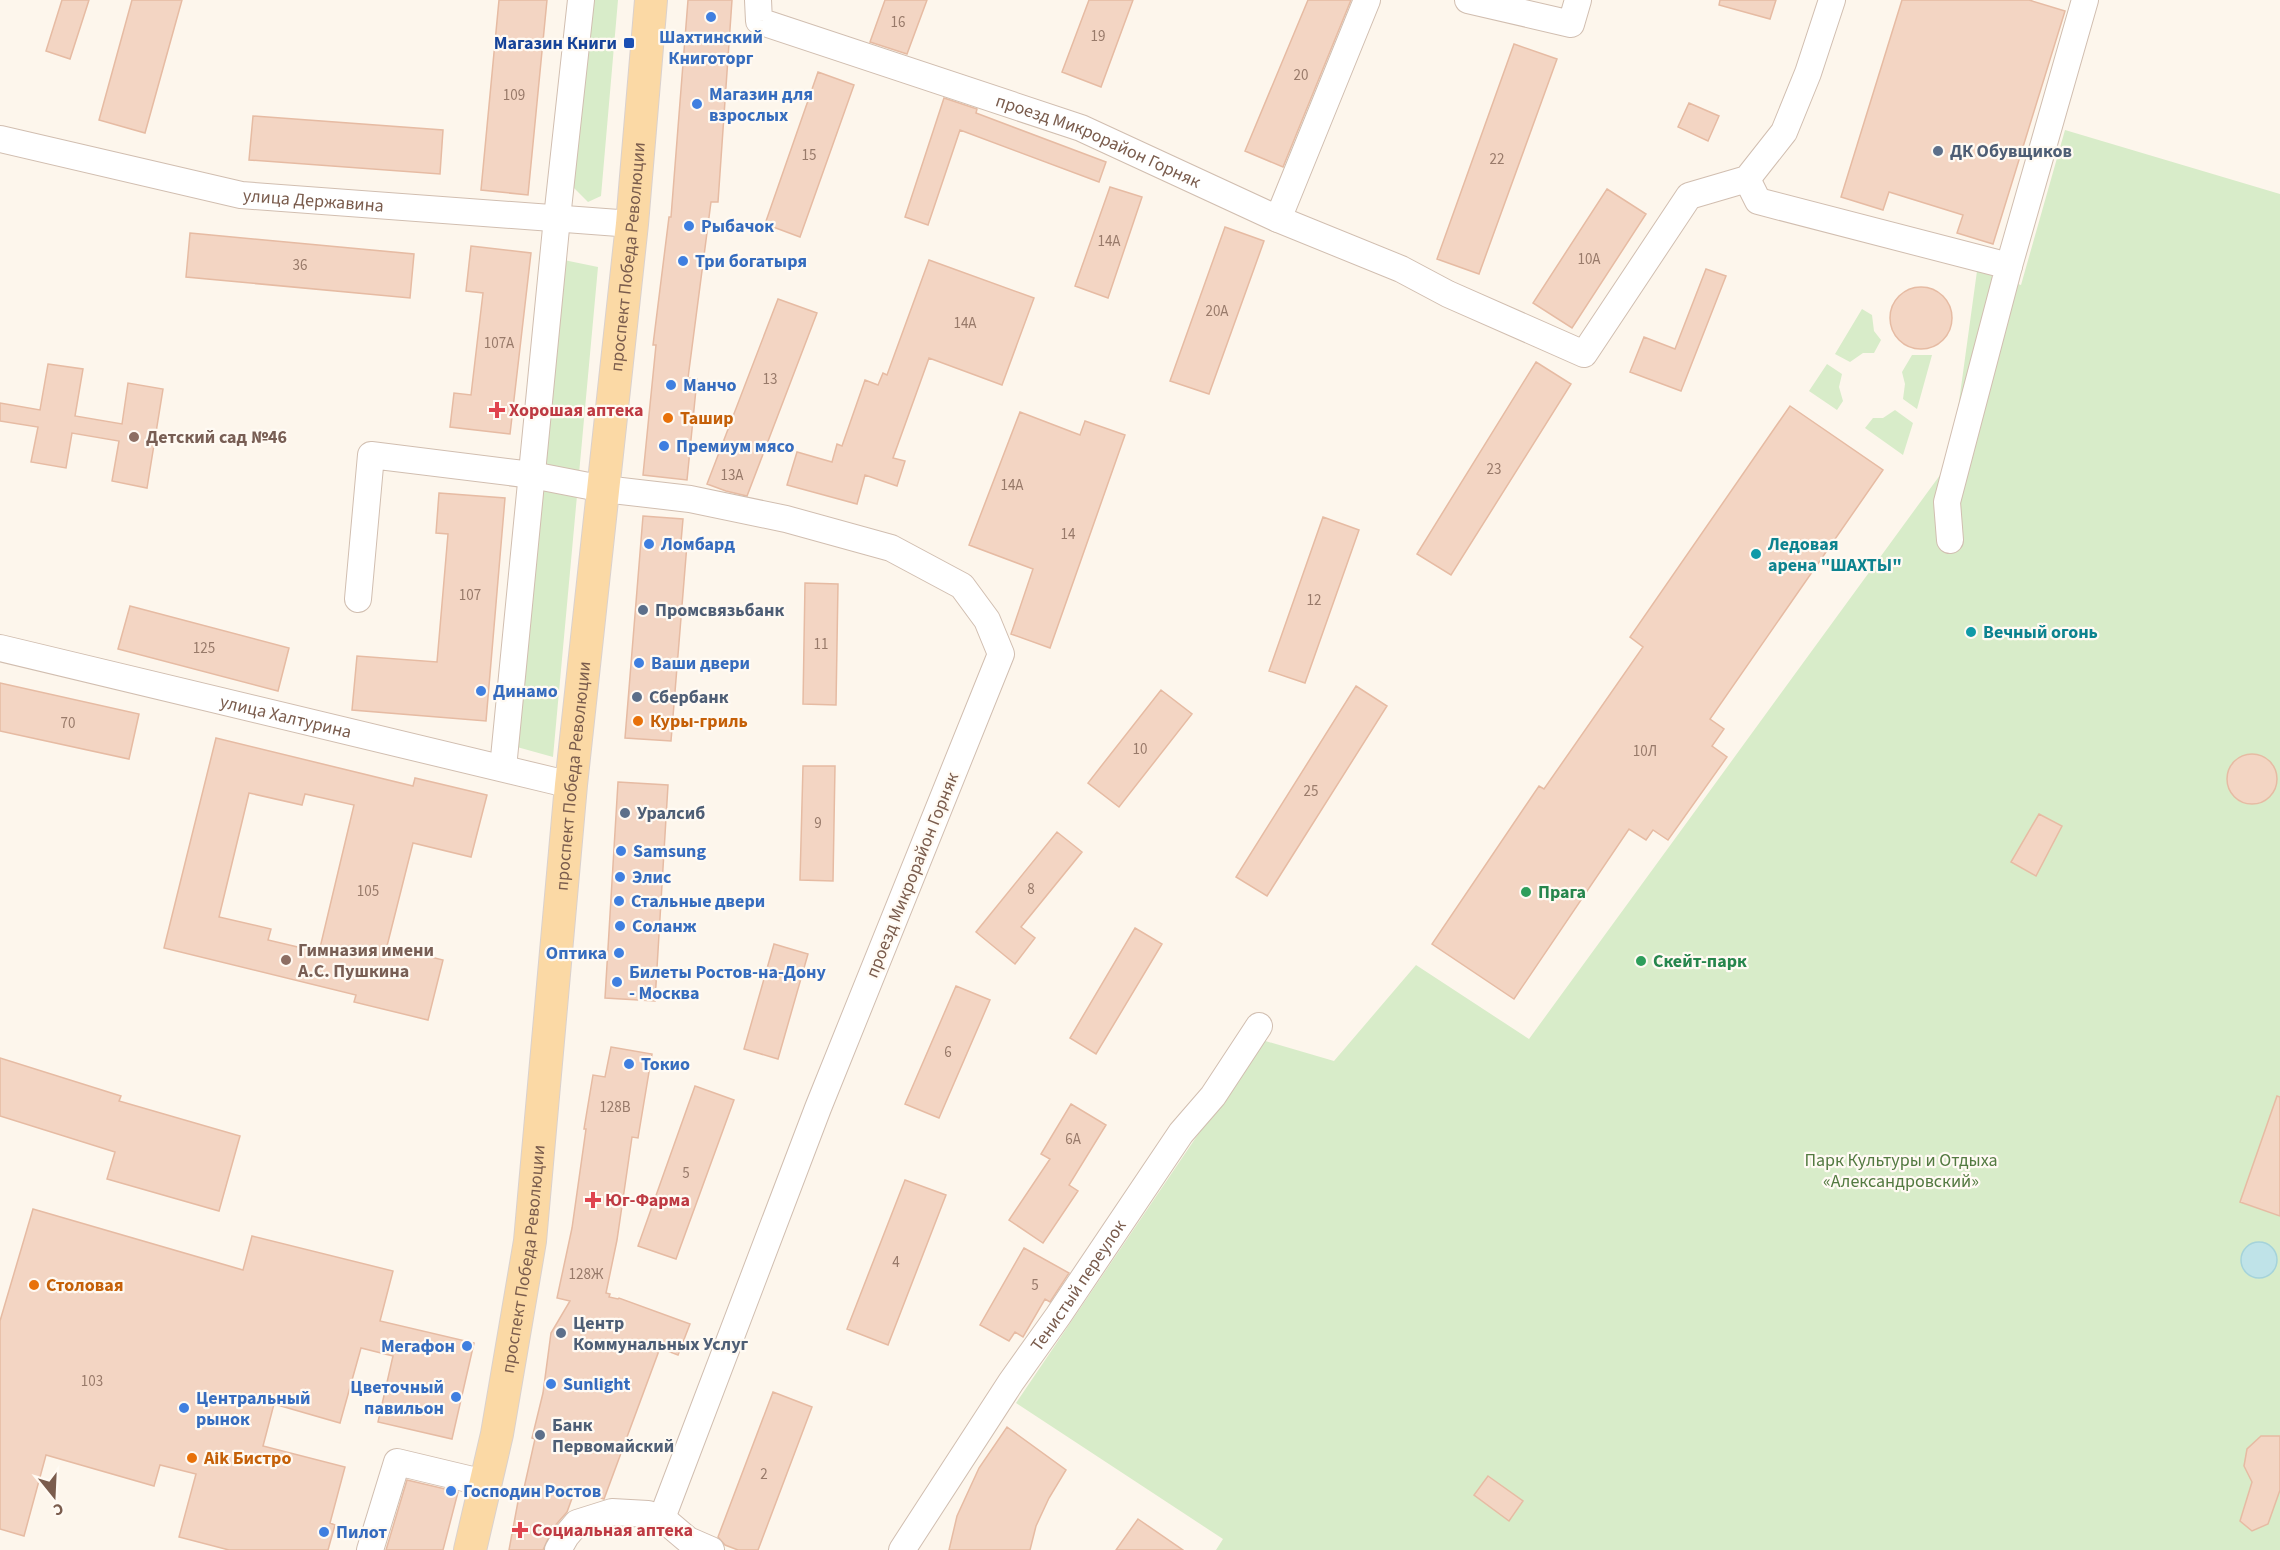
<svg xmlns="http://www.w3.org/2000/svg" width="2280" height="1550" font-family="'Source Sans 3',sans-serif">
  <rect width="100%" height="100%" fill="#fdf6ec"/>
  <path fill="#d8ecc9" d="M591,0H618L601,196L588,202L572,186Z
    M2065,130L2280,194V1550H1216L1223,1539L1016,1403L1262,1040L1334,1061L1416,965L1529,1039L1951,460L1977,271L2021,285Z
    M559,259L598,267L553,757L517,747Z
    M1862,309L1872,315L1874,331L1881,340L1874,353H1863L1850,362L1835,354Z
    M1912,355H1932L1917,409L1903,399L1905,384L1902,372Z
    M1827,364L1842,374L1839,387L1843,401L1837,410L1809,391Z
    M1895,410L1913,423L1903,455L1865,428L1873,418H1883Z"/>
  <path fill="#bfe3e8" stroke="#a5d3da" stroke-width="1.5" d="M2241 1260a18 18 0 1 1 36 0a18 18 0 1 1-36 0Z"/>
  <path fill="#f3d5c3" stroke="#e6bba3" stroke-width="1.5" fill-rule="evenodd" d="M62,0H89L70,59L46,51Z
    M132,0H182L145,133L99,120Z
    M499,0H547L528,195L481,190Z
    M688,0H732L718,202H711L688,378L697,379L687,480L643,475L656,345H653L669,217H671Z
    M885,0H927L907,54L870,42Z
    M1089,0H1133L1101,87L1062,72Z
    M1308,0H1351L1283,167L1245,151Z
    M1720,0H1776L1770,19L1719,5Z
    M1902,0H2029L2065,11L1993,244L1957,233L1963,215L1889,192L1883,210L1841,197Z
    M1514,44L1557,59L1479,274L1437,259Z
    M818,72L854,85L800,237L765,224Z
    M944,98L977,109L976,113L1106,162L1099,182L960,130L928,225L905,217Z
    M1689,103L1719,116L1708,141L1678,127Z
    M253,116L443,130L440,174L249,160Z
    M1110,187L1142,197L1108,298L1075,286Z
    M1607,189L1646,214L1572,328L1533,303Z
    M1225,227L1264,241L1209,394L1170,381Z
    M190,233L414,254L410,298L186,277Z
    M471,246L531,253L510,434L450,427L454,393L471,395L483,293L466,291Z
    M929,260L1034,298L1002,385L929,358L893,458L905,461L897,486L865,475L857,504L787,485L797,452L832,462L837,444L842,446L865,380L878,385L883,373L887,375Z
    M1706,269L1726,276L1681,391L1630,372L1644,337L1675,349Z
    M1890 318a31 31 0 1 1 62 0a31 31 0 1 1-62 0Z
    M778,299L817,313L747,496L726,491L707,484Z
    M1536,362L1571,384L1451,575L1417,554Z
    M48,364L83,369L75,416L122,424L128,383L163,389L147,488L112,481L119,441L72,433L66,468L31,462L38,427L0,421V403L40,410Z
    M1790,406L1883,470L1710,719L1724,729L1712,746L1727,757L1668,840L1653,830L1646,840L1629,829L1514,999L1432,944L1539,786L1544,789L1643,647L1630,637Z
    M1020,412L1080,435L1085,421L1125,435L1050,648L1011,634L1033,569L969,545Z
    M439,493L505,498L486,721L352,710L357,656L437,662L448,534L436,533Z
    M643,516L683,519L681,542L687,544L671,741L625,738Z
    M1323,517L1359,530L1305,683L1269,671Z
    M805,583L838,584L836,705L803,704Z
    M130,606L289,648L278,691L118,649Z
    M0,683L139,714L129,759L0,731Z
    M1356,686L1387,706L1267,896L1236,877Z
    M1161,690L1192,714L1119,807L1088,783Z
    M216,738L413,786L415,778L487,795L471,857L413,843L387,946L443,960L428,1020L354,1002L356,995L164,948ZM249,793L302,805L305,794L354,805L319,952L268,940L271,929L219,917Z
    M2227 779a25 25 0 1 1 50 0a25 25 0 1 1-50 0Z
    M803,766H835L833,881L800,880Z
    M618,782L668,785L655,1001L605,998Z
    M2039,814L2062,826L2036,876L2011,862Z
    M1057,832L1082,852L1021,927L1035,938L1015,964L976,932Z
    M1135,928L1162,944L1096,1054L1070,1038Z
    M774,944L808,954L778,1059L744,1049Z
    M956,986L990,1000L939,1118L905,1104Z
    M611,1047L652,1054L638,1138L632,1137L617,1240L606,1293L610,1294L609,1297L618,1299L619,1298L690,1324L678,1355L660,1348L604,1499L575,1490L567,1512L553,1528L543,1550H509L519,1496L522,1497L535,1439L532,1438L543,1393L551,1333L570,1301L557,1298L572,1228L586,1129H584L593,1075L605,1077Z
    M0,1058L121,1096L119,1101L240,1136L219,1211L107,1179L115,1152L0,1116Z
    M695,1086L734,1100L676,1259L638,1246Z
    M2277,1096L2280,1097V1216L2240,1202Z
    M1071,1104L1106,1125L1069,1185L1078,1191L1043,1243L1009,1220L1050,1159L1041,1154Z
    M905,1180L946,1195L888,1345L847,1329Z
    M33,1209L243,1270L252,1236L393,1271L380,1321L474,1343L452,1439L378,1422L393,1356L361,1348L340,1423L274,1404L263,1446L345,1467L330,1523L335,1525L328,1550H229L179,1537L196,1474L160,1465L154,1486L46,1455L24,1536L0,1529V1321Z
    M1024,1248L1069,1273L1050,1302L1045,1299L1023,1337L1015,1332L1009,1341L980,1325Z
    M773,1392L812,1407L758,1550H738L725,1545L718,1537Z
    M1007,1427L1066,1470L1049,1498L1036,1526L1030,1550H949L957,1516L979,1468Z
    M2261,1436H2280V1490L2268,1524L2252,1531L2240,1521L2252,1482L2244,1466L2247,1449Z
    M1488,1476L1523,1501L1509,1521L1474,1495Z
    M407,1480L458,1492L443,1550H386Z
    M1138,1519L1183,1550H1116Z"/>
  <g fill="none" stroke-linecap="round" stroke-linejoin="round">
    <g stroke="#d1beb0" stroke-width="28">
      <g id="minor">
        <path id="s1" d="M758,0L759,21L1081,128L1278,219L1401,269L1448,294L1584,354L1689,196L1747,179L1784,132L1808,73L1832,0"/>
        <path d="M1468,0L1571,24L1578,0"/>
        <path id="s2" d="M0,139L241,195L632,224"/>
        <path d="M1747,179L1758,201L2009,266L1947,502L1950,540"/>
        <path d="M1278,219L1367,0"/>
        <path d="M2009,266L2085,0"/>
        <path d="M358,599L371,455L532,475L604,489L690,499L786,519L891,548L962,586L987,620L1001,654L818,1108L662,1518"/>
        <path id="s3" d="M0,648L571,785"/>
        <path d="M503,768L557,218L581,0"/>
        <path d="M370,1550L397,1462L485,1483"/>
        <path d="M558,1550L566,1536L577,1523L612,1512L648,1514L662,1518L688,1540L711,1550"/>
        <path id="s4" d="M902,1550L1011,1382L1058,1316L1181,1133L1213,1096L1259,1026"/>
      </g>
    </g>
    <g stroke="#dad1cd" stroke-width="34">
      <g id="major">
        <path id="s5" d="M470,1550L497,1434L530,1241L571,785L632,224L651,0"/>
      </g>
    </g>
    <use href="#minor" stroke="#fff" stroke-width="26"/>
    <use href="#major" stroke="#fbd9a5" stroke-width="32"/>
  </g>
  <g fill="#3f7fe0" stroke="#fffaf3" stroke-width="2">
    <circle cx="711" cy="17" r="6"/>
    <circle cx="697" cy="104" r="6"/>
    <circle cx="689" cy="226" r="6"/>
    <circle cx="683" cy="261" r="6"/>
    <circle cx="671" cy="385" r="6"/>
    <circle cx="664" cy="446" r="6"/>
    <circle cx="649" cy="544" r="6"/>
    <circle cx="639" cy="663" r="6"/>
    <circle cx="481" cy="691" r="6"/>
    <circle cx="621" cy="851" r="6"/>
    <circle cx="620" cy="877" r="6"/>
    <circle cx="619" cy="901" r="6"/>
    <circle cx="620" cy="926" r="6"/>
    <circle cx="619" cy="953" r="6"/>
    <circle cx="617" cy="982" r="6"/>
    <circle cx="629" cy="1064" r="6"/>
    <circle cx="467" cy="1346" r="6"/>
    <circle cx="551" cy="1384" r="6"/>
    <circle cx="456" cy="1397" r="6"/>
    <circle cx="184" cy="1408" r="6"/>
    <circle cx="451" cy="1491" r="6"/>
    <circle cx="324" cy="1532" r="6"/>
  </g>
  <rect fill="#1a4fb4" stroke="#fffaf3" stroke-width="2" x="623" y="37" width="12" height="12" rx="3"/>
  <g fill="#5c6f8a" stroke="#fffaf3" stroke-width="2">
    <circle cx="1938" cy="151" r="6"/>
    <circle cx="643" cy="610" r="6"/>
    <circle cx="637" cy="697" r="6"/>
    <circle cx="625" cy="813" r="6"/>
    <circle cx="561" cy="1333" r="6"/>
    <circle cx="540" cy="1435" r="6"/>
  </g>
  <g fill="#e0444e" stroke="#fffaf3" stroke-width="2">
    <path d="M494 401h6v6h6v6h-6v6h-6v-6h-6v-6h6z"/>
    <path d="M590 1191h6v6h6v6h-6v6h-6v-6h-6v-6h6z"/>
    <path d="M517 1521h6v6h6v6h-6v6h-6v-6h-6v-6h6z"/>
  </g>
  <g fill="#e8710a" stroke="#fffaf3" stroke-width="2">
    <circle cx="668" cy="418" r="6"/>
    <circle cx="638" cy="721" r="6"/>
    <circle cx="34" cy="1285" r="6"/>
    <circle cx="192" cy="1458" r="6"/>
  </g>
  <g fill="#8d6e63" stroke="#fffaf3" stroke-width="2">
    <circle cx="134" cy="437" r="6"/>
    <circle cx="286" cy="960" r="6"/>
  </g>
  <g fill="#0f9aa8" stroke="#fffaf3" stroke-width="2">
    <circle cx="1756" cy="554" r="6"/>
    <circle cx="1971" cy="632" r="6"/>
  </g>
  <g fill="#2e9e5b" stroke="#fffaf3" stroke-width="2">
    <circle cx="1526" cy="892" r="6"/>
    <circle cx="1641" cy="961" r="6"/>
  </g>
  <g text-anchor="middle" stroke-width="4.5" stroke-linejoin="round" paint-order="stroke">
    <g font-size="15" fill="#987a6a">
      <text x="898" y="27">16</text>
      <text x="1098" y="41">19</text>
      <text x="1301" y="80">20</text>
      <text x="514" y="100">109</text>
      <text x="809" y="160">15</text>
      <text x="1497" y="164">22</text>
      <text x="1109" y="246">14А</text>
      <text x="1589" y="264">10А</text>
      <text x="300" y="270">36</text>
      <text x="1217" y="316">20А</text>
      <text x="965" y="328">14А</text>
      <text x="499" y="348">107А</text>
      <text x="770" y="384">13</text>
      <text x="1494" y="474">23</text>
      <text x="732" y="480">13А</text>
      <text x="1012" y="490">14А</text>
      <text x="1068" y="539">14</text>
      <text x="470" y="600">107</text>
      <text x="1314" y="605">12</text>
      <text x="821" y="649">11</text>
      <text x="204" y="653">125</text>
      <text x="68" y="728">70</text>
      <text x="1140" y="754">10</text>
      <text x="1645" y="756">10Л</text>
      <text x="1311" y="796">25</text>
      <text x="818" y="828">9</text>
      <text x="1031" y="894">8</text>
      <text x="368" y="896">105</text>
      <text x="948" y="1057">6</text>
      <text x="615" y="1112">128В</text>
      <text x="1073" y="1144">6А</text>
      <text x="686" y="1178">5</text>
      <text x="896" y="1267">4</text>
      <text x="586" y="1279">128Ж</text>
      <text x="1035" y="1290">5</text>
      <text x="92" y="1386">103</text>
      <text x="764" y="1479">2</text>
    </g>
    <g font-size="18" font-weight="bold" fill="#366cbe" stroke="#fffaf3" text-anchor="start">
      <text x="711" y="43" text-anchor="middle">Шахтинский<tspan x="711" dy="21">Книготорг</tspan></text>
      <text x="709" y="100">Магазин для<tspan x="709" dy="21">взрослых</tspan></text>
      <text x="701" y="232">Рыбачок</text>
      <text x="695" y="267">Три богатыря</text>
      <text x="683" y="391">Манчо</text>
      <text x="676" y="452">Премиум мясо</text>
      <text x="661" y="550">Ломбард</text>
      <text x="651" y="669">Ваши двери</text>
      <text x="493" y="697">Динамо</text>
      <text x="633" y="857">Samsung</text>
      <text x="632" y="883">Элис</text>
      <text x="631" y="907">Стальные двери</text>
      <text x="632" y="932">Соланж</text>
      <text x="607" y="959" text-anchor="end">Оптика</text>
      <text x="629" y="978">Билеты Ростов-на-Дону<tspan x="629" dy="21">- Москва</tspan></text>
      <text x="641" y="1070">Токио</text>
      <text x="455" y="1352" text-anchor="end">Мегафон</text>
      <text x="563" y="1390">Sunlight</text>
      <text x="444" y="1393" text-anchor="end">Цветочный<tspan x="444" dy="21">павильон</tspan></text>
      <text x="196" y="1404">Центральный<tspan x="196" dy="21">рынок</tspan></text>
      <text x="463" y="1497">Господин Ростов</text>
      <text x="336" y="1538">Пилот</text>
    </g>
    <g font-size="18" font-weight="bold" fill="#164399" stroke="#fffaf3" text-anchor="end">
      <text x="617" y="49">Магазин Книги</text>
    </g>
    <g font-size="18" fill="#7a5c4d" stroke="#fffaf3">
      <text dy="6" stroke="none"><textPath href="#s1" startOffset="381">проезд Микрорайон Горняк</textPath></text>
      <text dy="6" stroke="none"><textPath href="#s2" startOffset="320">улица Державина</textPath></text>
      <text dy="6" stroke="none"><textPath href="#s5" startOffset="1304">проспект Победа Революции</textPath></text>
      <text dy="6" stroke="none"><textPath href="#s3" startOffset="294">улица Халтурина</textPath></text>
      <text dy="6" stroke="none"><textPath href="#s5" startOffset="782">проспект Победа Революции</textPath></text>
      <text transform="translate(912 875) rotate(-68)" y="6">проезд Микрорайон Горняк</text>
      <text dy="6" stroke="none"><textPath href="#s5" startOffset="296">проспект Победа Революции</textPath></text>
      <text dy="6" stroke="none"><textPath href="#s4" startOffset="318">Тенистый переулок</textPath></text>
    </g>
    <g font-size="18" font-weight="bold" fill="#4e5e75" stroke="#fffaf3" text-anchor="start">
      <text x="1950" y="157">ДК Обувщиков</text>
      <text x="655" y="616">Промсвязьбанк</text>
      <text x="649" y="703">Сбербанк</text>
      <text x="637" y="819">Уралсиб</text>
      <text x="573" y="1329">Центр<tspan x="573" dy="21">Коммунальных Услуг</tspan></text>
      <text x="552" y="1431">Банк<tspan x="552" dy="21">Первомайский</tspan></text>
    </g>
    <g font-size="18" font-weight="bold" fill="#be3a42" stroke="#fffaf3" text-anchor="start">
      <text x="509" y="416">Хорошая аптека</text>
      <text x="605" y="1206">Юг-Фарма</text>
      <text x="532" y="1536">Социальная аптека</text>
    </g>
    <g font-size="18" font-weight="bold" fill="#c56008" stroke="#fffaf3" text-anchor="start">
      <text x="680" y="424">Ташир</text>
      <text x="650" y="727">Куры-гриль</text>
      <text x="46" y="1291">Столовая</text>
      <text x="204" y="1464">Aik Бистро</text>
    </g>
    <g font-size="18" font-weight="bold" fill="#785e54" stroke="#fffaf3" text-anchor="start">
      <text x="146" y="443">Детский сад №46</text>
      <text x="298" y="956">Гимназия имени<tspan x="298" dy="21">А.С. Пушкина</tspan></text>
    </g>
    <g font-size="18" font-weight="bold" fill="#0d838f" stroke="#fffaf3" text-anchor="start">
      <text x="1768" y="550">Ледовая<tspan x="1768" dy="21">арена "ШАХТЫ"</tspan></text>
      <text x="1983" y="638">Вечный огонь</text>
    </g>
    <g font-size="18" font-weight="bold" fill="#27864d" stroke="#fffaf3" text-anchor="start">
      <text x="1538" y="898">Прага</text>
      <text x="1653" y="967">Скейт-парк</text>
    </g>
    <g font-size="18" fill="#537a41" stroke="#fffaf3">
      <text x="1901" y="1166">Парк Культуры и Отдыха<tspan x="1901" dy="21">«Александровский»</tspan></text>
    </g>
  </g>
  <g transform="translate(54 1496) rotate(162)" stroke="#fffaf3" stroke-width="4.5" paint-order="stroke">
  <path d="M0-4.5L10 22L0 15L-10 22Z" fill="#7a5c4d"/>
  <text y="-9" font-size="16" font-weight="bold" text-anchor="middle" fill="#7a5c4d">С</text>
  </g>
</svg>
